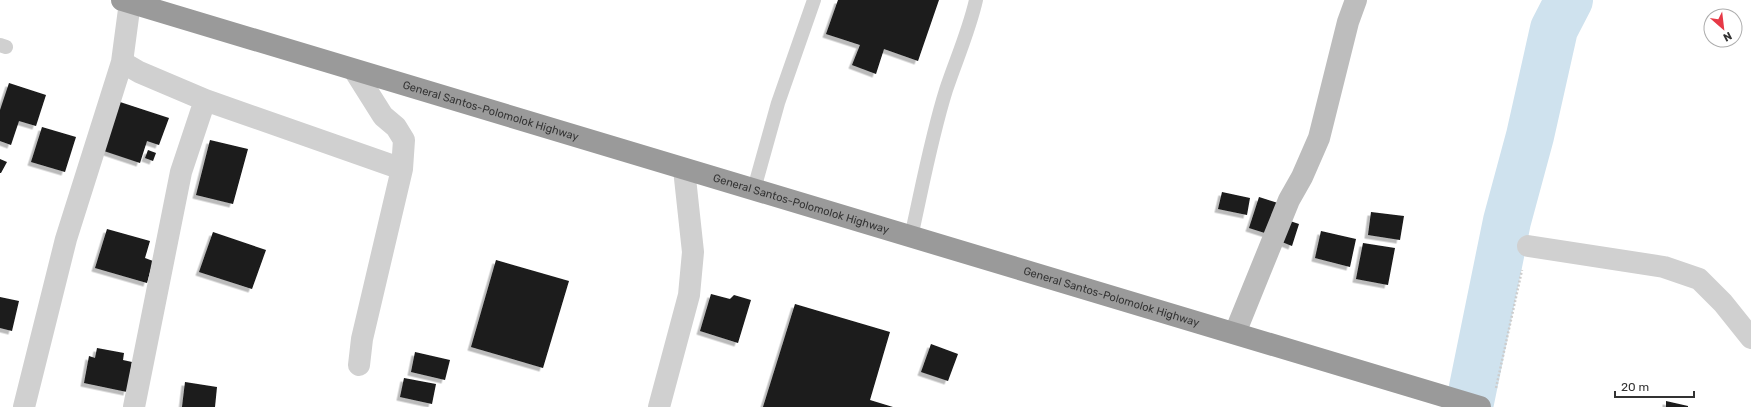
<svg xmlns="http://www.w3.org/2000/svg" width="1751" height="407" font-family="Rubik,sans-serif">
  <defs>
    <filter id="shadow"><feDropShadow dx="-3.5" dy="3.5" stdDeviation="0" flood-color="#0004"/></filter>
  </defs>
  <rect width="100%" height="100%" fill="#fff"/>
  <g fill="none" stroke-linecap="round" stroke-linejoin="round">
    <path stroke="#cfe2ee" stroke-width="48" d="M1469,407L1507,221L1530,136L1554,29L1569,0"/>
  </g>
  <path fill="#1a1a1a" filter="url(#shadow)" d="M838,0H939L918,61L884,49L876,74L852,65L860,45L826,34Z
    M9,83L46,95L36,126L19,121L11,145L0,141V110Z
    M120,102L169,118L159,145L147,141L140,163L104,151Z
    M42,127L76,137L65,172L31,162Z
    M210,140L248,149L233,204L196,195Z
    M148,150L156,153L153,161L145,158Z
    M0,159L7,162L1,173H0Z
    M1222,192L1250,198L1247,215L1218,209Z
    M1259,197L1281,204L1271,235L1249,228Z
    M1371,212L1404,216L1400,240L1368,235Z
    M1284,219L1299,224L1292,246L1277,240Z
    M107,229L150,241L145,258L153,261L147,283L95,268Z
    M1321,231L1356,239L1350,267L1315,258Z
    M213,232L266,250L252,289L199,272Z
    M1363,243L1395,248L1388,285L1356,279Z
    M496,260L569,281L543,368L471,347Z
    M711,294L730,299L734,295L751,300L738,343L700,331Z
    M0,297L19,301L12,331L0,328Z
    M795,304L890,332L870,400L893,407H763Z
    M931,344L958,354L948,381L921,372Z
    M97,348L124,353L123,360L132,362L127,392L84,383L89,356L95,358Z
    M415,352L450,360L445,380L411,372Z
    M404,378L436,384L432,404L400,397Z
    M185,382L217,387L215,407H182Z
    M1666,401L1688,406V407H1666Z"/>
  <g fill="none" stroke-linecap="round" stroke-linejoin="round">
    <path stroke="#cdcdcd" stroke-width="2.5" stroke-dasharray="2 2" stroke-linecap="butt" d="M1496,388L1522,270"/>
    <path stroke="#d0d0d0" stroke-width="14" d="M0,45L6,47
      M754,189L778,103L814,0
      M911,237C922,188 931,138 946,90C956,60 969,31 976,0"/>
    <path stroke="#d0d0d0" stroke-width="22" d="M130,2L122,62L139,72L205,100L402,169
      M354,70L383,116L396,127L404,140L402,169L362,339L359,365
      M1528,246L1664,267L1699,279L1723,303L1751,338
      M24,407L66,239L122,62
      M134,407L181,172L205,100
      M659,407L689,295L693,252L684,169"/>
    <path stroke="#bdbdbd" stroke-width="22" d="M1235,333L1289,200L1302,177L1319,138L1348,22L1356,0"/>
    <path stroke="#9a9a9a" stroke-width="22" id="s1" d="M122,0L1480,407"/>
  </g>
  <g text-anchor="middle" stroke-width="4" stroke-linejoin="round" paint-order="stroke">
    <g font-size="11" fill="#333" stroke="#fff">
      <text dy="4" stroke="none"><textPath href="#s1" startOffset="385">General Santos-Polomolok Highway</textPath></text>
      <text dy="4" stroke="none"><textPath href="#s1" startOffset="709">General Santos-Polomolok Highway</textPath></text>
      <text dy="4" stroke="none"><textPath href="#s1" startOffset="1033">General Santos-Polomolok Highway</textPath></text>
    </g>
  </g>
  <g transform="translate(1723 28) rotate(152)"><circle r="19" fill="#ffffff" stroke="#adadad"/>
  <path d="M0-3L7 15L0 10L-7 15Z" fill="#e63946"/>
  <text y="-6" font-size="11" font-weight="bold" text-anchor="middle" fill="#333333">N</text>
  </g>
  <path d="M1615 391v6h79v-6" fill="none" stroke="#333333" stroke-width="2"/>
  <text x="1621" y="391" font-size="12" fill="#333333" stroke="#ffffff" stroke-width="3" paint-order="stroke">20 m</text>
</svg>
